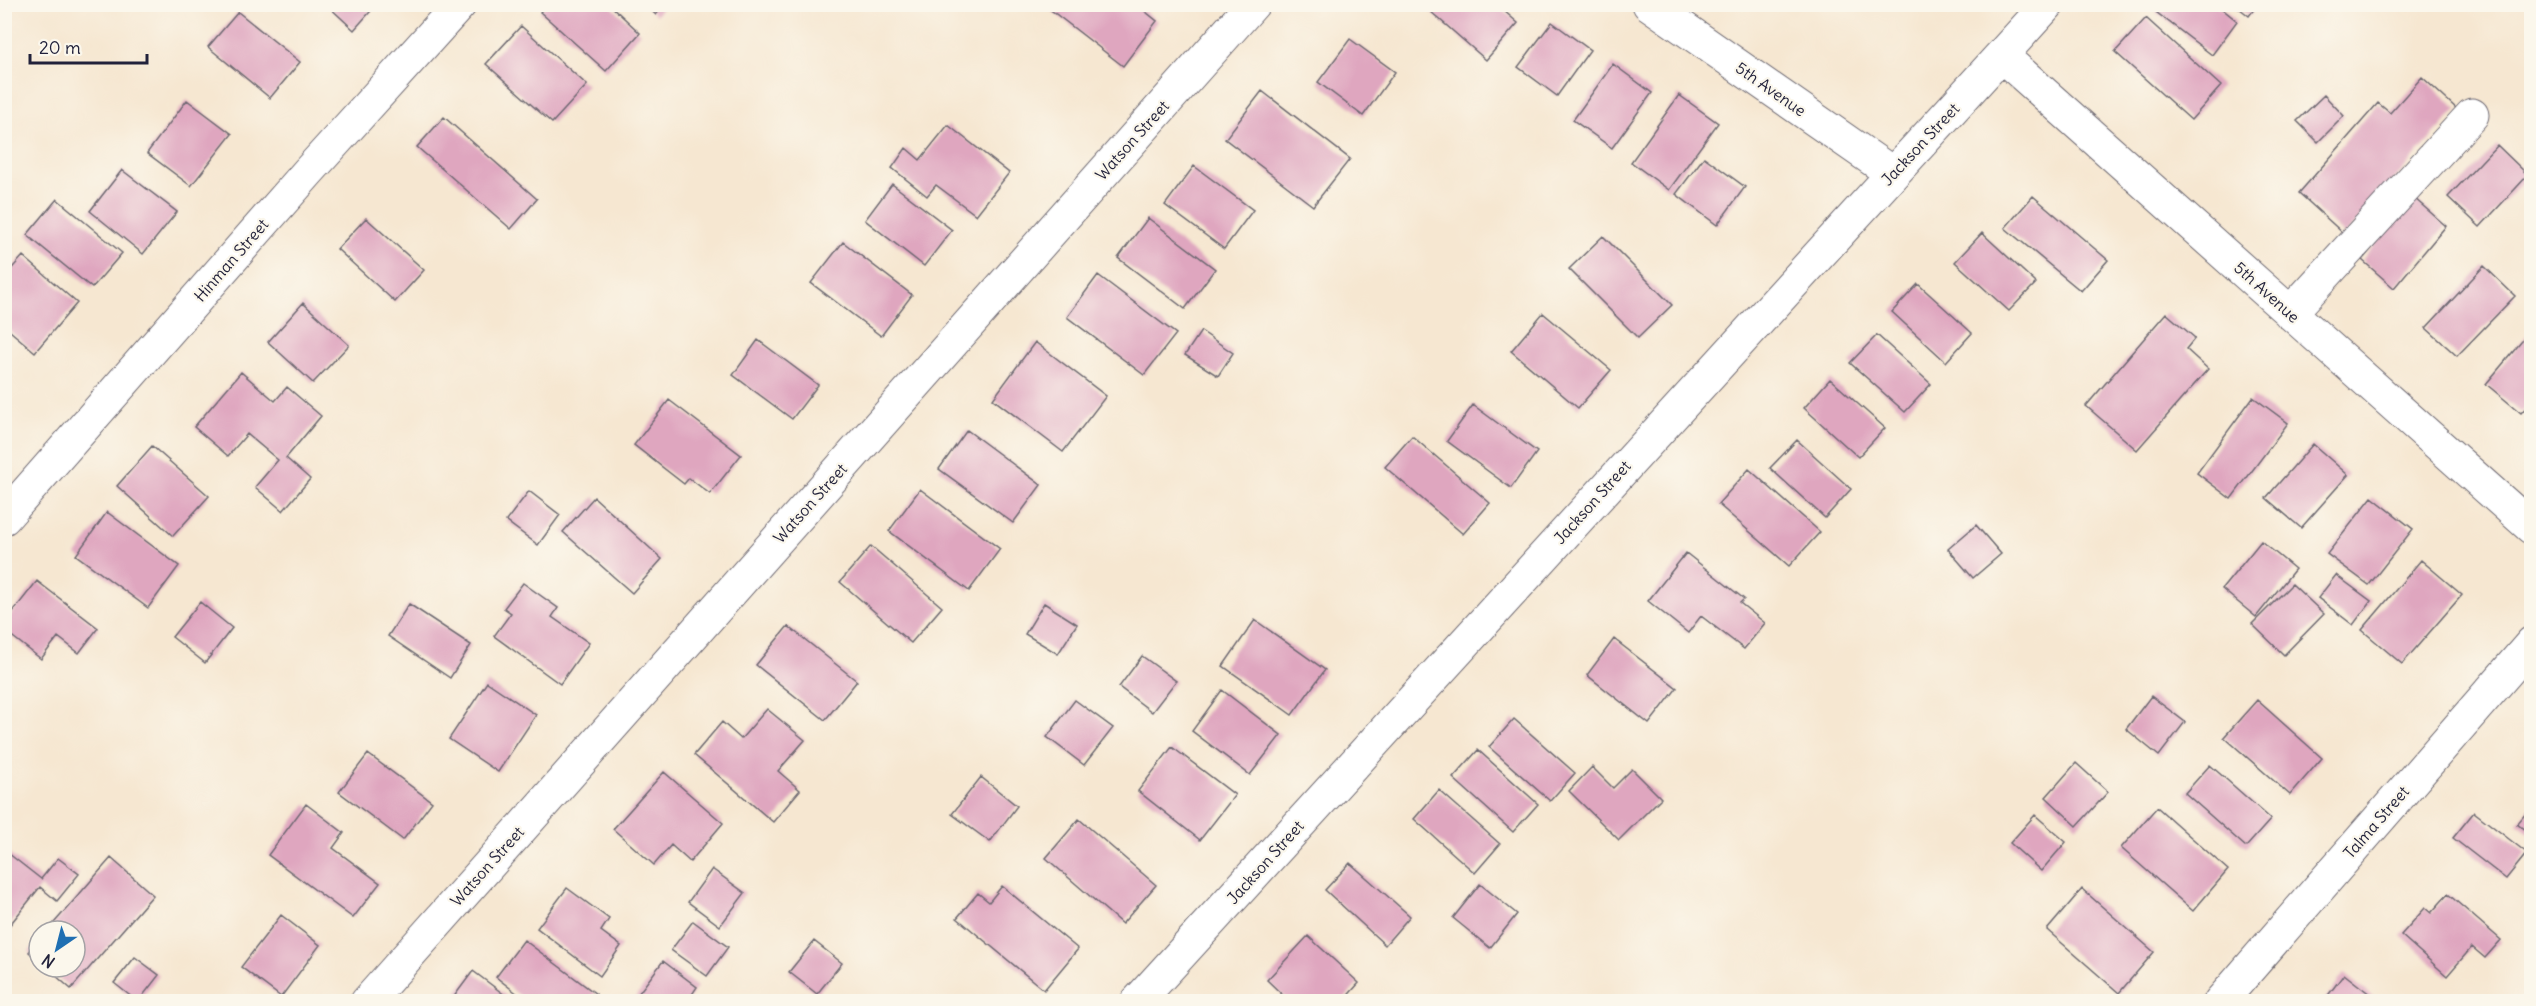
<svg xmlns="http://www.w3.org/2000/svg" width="2536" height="1006" font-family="Delius,sans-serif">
  <rect width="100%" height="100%" fill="#fbf7ec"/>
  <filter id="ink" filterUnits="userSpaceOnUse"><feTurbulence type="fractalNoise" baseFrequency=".0167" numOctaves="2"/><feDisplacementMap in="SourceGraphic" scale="12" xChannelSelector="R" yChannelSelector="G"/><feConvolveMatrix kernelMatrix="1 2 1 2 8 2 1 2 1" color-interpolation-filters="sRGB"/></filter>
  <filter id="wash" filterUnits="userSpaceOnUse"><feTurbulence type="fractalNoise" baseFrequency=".008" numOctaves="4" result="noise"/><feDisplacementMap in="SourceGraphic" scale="24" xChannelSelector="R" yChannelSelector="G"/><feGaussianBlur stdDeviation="1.35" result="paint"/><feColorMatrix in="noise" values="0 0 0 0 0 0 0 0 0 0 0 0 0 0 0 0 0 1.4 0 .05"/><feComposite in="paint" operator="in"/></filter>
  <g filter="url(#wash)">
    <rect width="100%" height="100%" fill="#f6e7d1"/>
    <g id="blocks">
      <path fill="#dfa6bf" d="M326,4H377L354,30Z
        M547,4H609L640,33L606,71L540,12Z
        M644,4H665L656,15Z
        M1043,4H1136L1157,21L1123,66Z
        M1422,4H1496L1518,23L1486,60Z
        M2162,4H2216L2237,21L2212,55L2156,12Z
        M2234,4H2258L2249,16Z
        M238,12L300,62L270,98L208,47Z
        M2146,18L2221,86L2191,120L2115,52Z
        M1552,22L1590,50L1557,96L1518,67Z
        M521,26L587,85L552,123L486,64Z
        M1350,39L1395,72L1363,116L1318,82Z
        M1613,64L1652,93L1612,148L1573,120Z
        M2422,77L2457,109L2345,235L2299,193L2378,103L2390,113Z
        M1262,91L1350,159L1313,206L1225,139Z
        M1679,95L1718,123L1669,190L1631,162Z
        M2324,95L2344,116L2318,142L2297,121Z
        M187,100L232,134L191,186L147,153Z
        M444,117L537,199L511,229L417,147Z
        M948,125L1009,173L976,215L936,185L927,196L892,168L906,148L920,160Z
        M2497,145L2528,175L2480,227L2448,197Z
        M1704,157L1745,187L1717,225L1676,194Z
        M1194,166L1253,210L1224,249L1165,205Z
        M122,170L177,212L143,254L90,211Z
        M892,184L952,230L924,266L865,220Z
        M2033,196L2108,260L2081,291L2005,228Z
        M2414,198L2446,226L2394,288L2362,260Z
        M57,199L122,253L92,288L27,235Z
        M366,218L424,270L395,302L337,249Z
        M1148,218L1215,269L1185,309L1118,258Z
        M1982,233L2036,283L2009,311L1955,262Z
        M1603,236L1672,305L1638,338L1569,269Z
        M843,242L912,295L881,336L811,283Z
        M23,256L77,303L35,352L4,326V277Z
        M2484,266L2515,296L2457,356L2426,328Z
        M1098,275L1176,334L1144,375L1067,317Z
        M1918,284L1972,333L1946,362L1892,312Z
        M303,303L349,345L313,383L268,342Z
        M1543,313L1611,370L1578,408L1511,351Z
        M2166,313L2195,338L2186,349L2208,369L2137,450L2086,406Z
        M2532,329V401L2521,413L2486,384Z
        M1201,331L1233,353L1218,376L1185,355Z
        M1877,335L1931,384L1905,412L1850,363Z
        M758,340L818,385L792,419L733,375Z
        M1035,342L1106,396L1063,452L993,399Z
        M241,372L275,401L287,387L321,416L286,458L310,479L283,511L255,487L278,460L247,434L228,456L194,427Z
        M1830,379L1885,428L1858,457L1804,408Z
        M2253,397L2288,423L2231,499L2197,473Z
        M669,400L741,455L710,494L689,478L684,484L634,445Z
        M1473,405L1537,452L1511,488L1447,441Z
        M967,430L1041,485L1013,523L939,469Z
        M1412,436L1490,503L1463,534L1385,467Z
        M1797,440L1851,489L1825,518L1770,468Z
        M2313,444L2348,475L2301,528L2266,498Z
        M152,446L209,496L173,536L117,486Z
        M1749,469L1820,532L1789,566L1718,504Z
        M920,489L1000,549L969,591L889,531Z
        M529,491L560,515L538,545L506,521Z
        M594,497L662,559L632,593L563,532Z
        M2372,497L2413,529L2369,585L2327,554Z
        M107,512L179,566L148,608L76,555Z
        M1976,525L2001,554L1973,578L1948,549Z
        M2261,541L2295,569L2256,617L2222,589Z
        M871,546L942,607L911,643L840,582Z
        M1686,553L1744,599L1740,603L1765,623L1744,649L1701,616L1688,633L1648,601Z
        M2421,560L2462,595L2402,664L2362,630Z
        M2336,575L2371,601L2353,625L2318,598Z
        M37,581L98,628L79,653L58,637L41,659L4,630V623Z
        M523,583L558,608L552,617L589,643L560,684L494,636L511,613L504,608Z
        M2292,584L2324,614L2284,655L2252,624Z
        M200,602L232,628L205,663L172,637Z
        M1044,603L1077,624L1058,654L1025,634Z
        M409,604L471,645L450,678L388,636Z
        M1255,620L1325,670L1292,715L1223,666Z
        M788,626L857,681L825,720L756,665Z
        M1614,639L1677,688L1649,724L1587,675Z
        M1142,656L1176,681L1152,712L1119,687Z
        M487,682L536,715L498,772L449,739Z
        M1222,690L1281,735L1250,775L1192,731Z
        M2151,696L2185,722L2159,756L2126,729Z
        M1075,700L1113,728L1084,765L1047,737Z
        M2257,700L2322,758L2290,795L2224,737Z
        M767,709L805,740L778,771L800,790L773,822L694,755L722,722L741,739Z
        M1514,719L1575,773L1550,801L1489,747Z
        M1172,747L1235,795L1200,840L1138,791Z
        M1478,750L1538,804L1513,832L1453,778Z
        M368,754L432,802L403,840L339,792Z
        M2076,763L2108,792L2077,826L2046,797Z
        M2210,765L2271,819L2246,847L2185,793Z
        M1592,767L1613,788L1632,769L1661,798L1619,840L1569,791Z
        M664,772L723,823L690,862L671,845L654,865L613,829Z
        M981,777L1017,806L990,842L952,814Z
        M1439,790L1500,844L1475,873L1414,819Z
        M306,804L344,833L333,848L380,883L353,918L268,855Z
        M2532,806V835L2517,824Z
        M2157,807L2228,870L2193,911L2121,848Z
        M2474,812L2527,853L2506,879L2453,838Z
        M2035,815L2066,842L2041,871L2010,843Z
        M1079,819L1156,885L1122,924L1046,858Z
        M4,850L41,879L58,858L79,874L57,901L40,887L4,932Z
        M111,858L153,895L71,989L46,967H75V931H47Z
        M1350,863L1410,916L1385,945L1325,890Z
        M712,869L745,893L720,926L688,902Z
        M1480,884L1517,914L1490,948L1453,918Z
        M1002,886L1078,949L1044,990L957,918L978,893L989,902Z
        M567,888L609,919L601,931L621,946L600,976L537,928Z
        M2082,889L2154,952L2119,993L2047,930Z
        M2448,894L2501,940L2485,958L2472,947L2447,976L2401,935L2425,908L2431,913Z
        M281,915L320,945L281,997L241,967Z
        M693,921L728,947L707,976L671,950Z
        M1308,936L1359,983L1342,1002H1290L1267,980Z
        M39,940V961L29,952Z
        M524,940L596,994L591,1002H528L496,977Z
        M814,941L842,963L817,994L789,972Z
        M135,957L159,975L138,1002L114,983Z
        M663,961L697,987L687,1002H632Z
        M473,971L514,1002H450Z
        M2344,974L2380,1002H2323Z"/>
    </g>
  </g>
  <g filter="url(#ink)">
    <use href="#blocks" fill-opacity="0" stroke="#6c6770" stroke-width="1.5"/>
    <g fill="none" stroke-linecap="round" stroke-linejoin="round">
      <g stroke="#6c6770" stroke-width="35">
        <path id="minor" d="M1649,4L1892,173
          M2002,56L2532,528
          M2290,313L2472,115
          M4,518L308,172L460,4
          M367,1002L1253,4
          M1137,1002L2048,4
          M2220,1002L2532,643"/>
      </g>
      <use href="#minor" stroke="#fff" stroke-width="33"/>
    </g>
  </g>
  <g text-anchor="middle" stroke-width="4.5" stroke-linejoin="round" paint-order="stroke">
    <g font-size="16" fill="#22223b" stroke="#fbf7ec">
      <text transform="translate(1771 89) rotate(35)" y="6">5th Avenue</text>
      <text transform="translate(1132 140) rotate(-48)" y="6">Watson Street</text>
      <text transform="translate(1920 144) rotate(-47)" y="6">Jackson Street</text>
      <text transform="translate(231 260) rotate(-49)" y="6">Hinman Street</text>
      <text transform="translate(2267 292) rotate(42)" y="6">5th Avenue</text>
      <text transform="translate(1592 502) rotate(-48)" y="6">Jackson Street</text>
      <text transform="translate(810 503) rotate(-48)" y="6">Watson Street</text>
      <text transform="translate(2376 822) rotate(-49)" y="6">Talma Street</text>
      <text transform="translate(1265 862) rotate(-48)" y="6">Jackson Street</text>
      <text transform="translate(487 866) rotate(-48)" y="6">Watson Street</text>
    </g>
  </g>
  <rect width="2536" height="1006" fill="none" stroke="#fbf7ec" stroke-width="24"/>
  <g transform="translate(57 949) rotate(215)"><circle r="28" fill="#fbf7ec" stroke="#a4a2a5" stroke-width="1.5"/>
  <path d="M0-4.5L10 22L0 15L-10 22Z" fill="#1f6fb2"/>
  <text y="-9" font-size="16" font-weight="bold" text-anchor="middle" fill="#22223b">N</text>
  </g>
  <path d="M30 54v9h117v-9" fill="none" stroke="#22223b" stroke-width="3"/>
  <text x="39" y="54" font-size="18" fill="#22223b" stroke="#fbf7ec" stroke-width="4.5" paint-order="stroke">20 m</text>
</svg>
